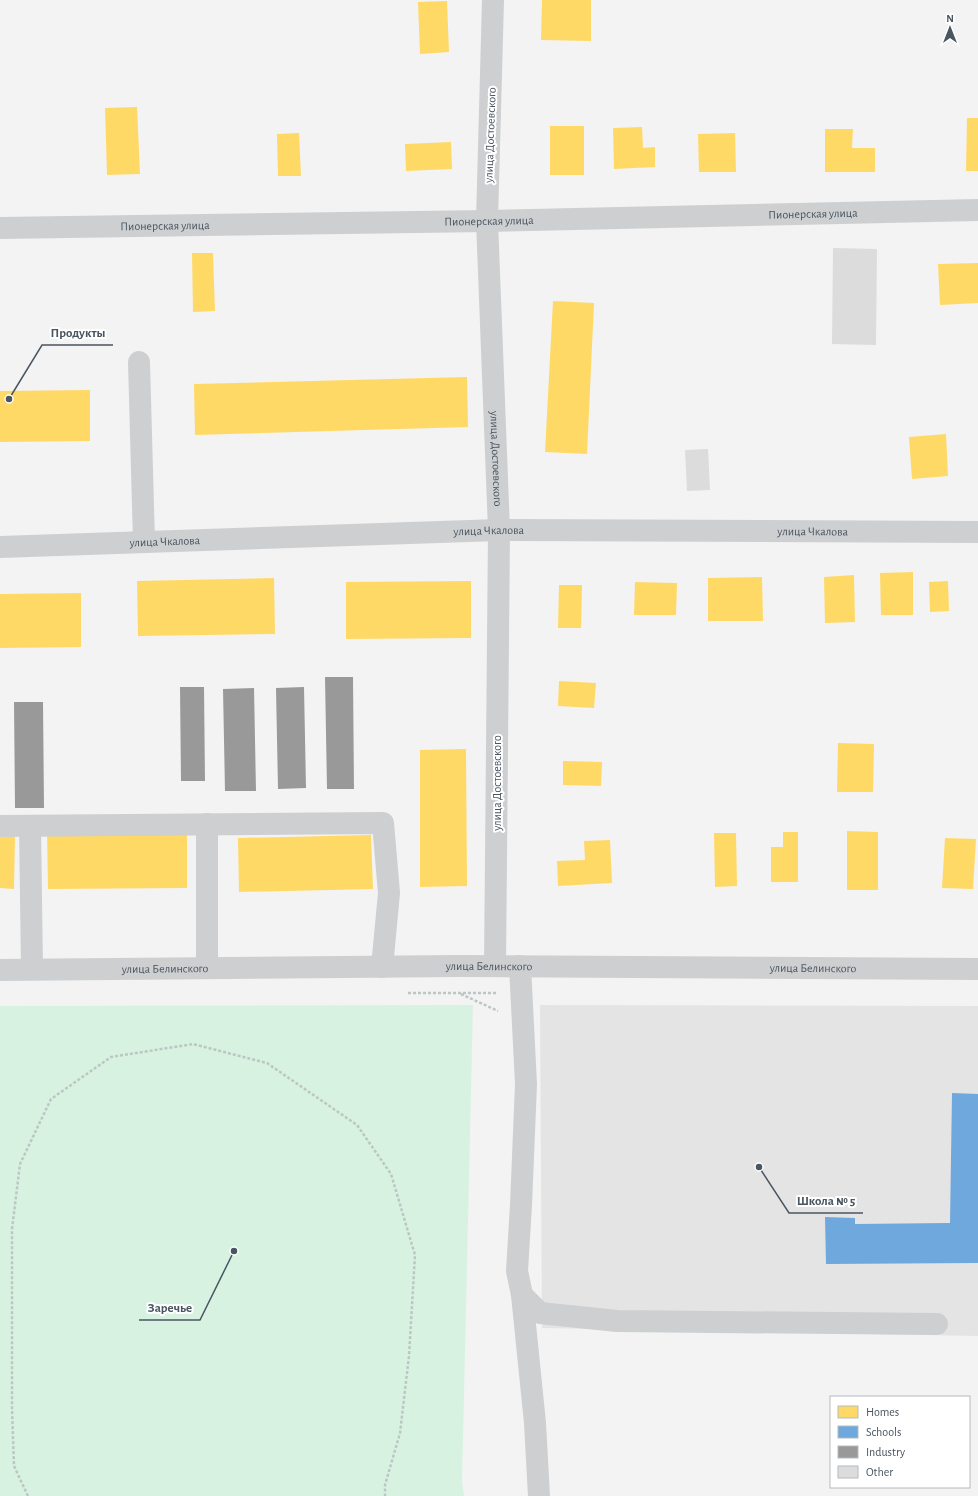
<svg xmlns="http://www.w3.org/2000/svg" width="978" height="1496" font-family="'Alegreya Sans',sans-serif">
  <rect width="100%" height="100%" fill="#f3f3f3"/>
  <path fill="#e5e4e5" d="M540,1005L978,1006V1336L542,1328Z"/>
  <path fill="#d8f2e2" d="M473,1005L462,1481L464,1496H0V1006Z"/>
  <path fill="#ffd966" d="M542,0H591V41L541,40Z
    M447,1L449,52L420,54L418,2Z
    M137,107L140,174L107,175L105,108Z
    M967,118H978V171H966Z
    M550,126H584V175H550Z
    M642,127L643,148L655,147V167L614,169L613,128Z
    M825,129H853L852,148H875V172H825Z
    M299,133L301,176H278L277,134Z
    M735,133L736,172H699L698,134Z
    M451,142L452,169L406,171L405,144Z
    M192,253H213L215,311L193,312Z
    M978,263V303L940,305L938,264Z
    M553,301L594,303L587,454L545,452Z
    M467,377L468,427L195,435L194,384Z
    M90,390V441L0,442V391Z
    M946,434L948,476L912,479L909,437Z
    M913,572V615H881L880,573Z
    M854,575L855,622L825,623L824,577Z
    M762,577L763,621H708V578Z
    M274,578L275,634L138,636L137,581Z
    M471,581V638L346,639V582Z
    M948,581L949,611L930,612L929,582Z
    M635,582L677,583L676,615H634Z
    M559,585H582L581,628H558Z
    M81,593V647L0,648V594Z
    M559,681L596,683L594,708L558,706Z
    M838,743L874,744L873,792H837Z
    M466,749L467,886L420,887V750Z
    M563,761L602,762L601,786L563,785Z
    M187,831V888L48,889L47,832Z
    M847,831L878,832V890H847Z
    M783,832H798V882H771V847H783Z
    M714,833H736L737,886L715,887Z
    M0,835H15L14,889L0,888Z
    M371,835L373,889L239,892L238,838Z
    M945,838L976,839L973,889L942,888Z
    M610,840L612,883L558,886L557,861L585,860L584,841Z"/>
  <path fill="#6fa8dc" d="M952,1093L978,1094V1263L826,1264L825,1217L855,1218V1224L950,1223Z"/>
  <path fill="#999" d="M325,677H353L354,789H327Z
    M180,687H204L205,781H181Z
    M304,687L306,788L278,789L276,688Z
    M254,688L256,791H225L223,689Z
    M14,702H43L44,808H15Z"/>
  <path fill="#dcdcdd" d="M833,248L877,249L876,345L832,344Z
    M708,449L710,490L687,491L685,450Z"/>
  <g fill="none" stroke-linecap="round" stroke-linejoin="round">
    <path stroke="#bbc7c3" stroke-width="2.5" stroke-dasharray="3 2" stroke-linecap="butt" d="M408,993H497
      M461,994L498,1011
      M28,1496L14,1466L12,1410V1229L20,1164L51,1099L111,1057L193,1044L267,1063L357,1125L391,1174L415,1255L409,1356L400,1433L385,1485V1496"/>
    <g stroke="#cdcfd1" stroke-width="22">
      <path id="s1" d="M493,0L487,221L499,530L495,966"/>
      <path id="s2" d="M0,228L487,221L978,210"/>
      <path d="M139,362L144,542"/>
      <path id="s3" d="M0,547L499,530L978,532"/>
      <path d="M207,824V968"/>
      <path d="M0,826L383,823L389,893L382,967"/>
      <path d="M30,826L32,969"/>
      <path d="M520,966L526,1084L521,1205L517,1271L522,1295L540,1313L617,1321L937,1324"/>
      <path id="s4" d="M0,970L460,966L978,969"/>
      <path d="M522,1295L535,1423L539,1496"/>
    </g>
  </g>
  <g text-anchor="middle" stroke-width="4" stroke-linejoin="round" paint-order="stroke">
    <g font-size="12" fill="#495560" stroke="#fff">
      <text transform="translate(490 135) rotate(-88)" y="4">улица Достоевского</text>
      <text dy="4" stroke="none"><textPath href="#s2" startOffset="813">Пионерская улица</textPath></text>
      <text dy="4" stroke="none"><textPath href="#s2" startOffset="489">Пионерская улица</textPath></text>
      <text dy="4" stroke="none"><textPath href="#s2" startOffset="165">Пионерская улица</textPath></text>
      <text dy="4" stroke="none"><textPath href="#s1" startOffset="459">улица Достоевского</textPath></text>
      <text dy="4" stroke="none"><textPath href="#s3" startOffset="489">улица Чкалова</textPath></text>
      <text dy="4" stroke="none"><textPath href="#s3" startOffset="813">улица Чкалова</textPath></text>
      <text dy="4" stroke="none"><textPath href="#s3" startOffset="165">улица Чкалова</textPath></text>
      <text transform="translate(497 783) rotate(-90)" y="4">улица Достоевского</text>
      <text dy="4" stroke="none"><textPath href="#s4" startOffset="489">улица Белинского</textPath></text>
      <text dy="4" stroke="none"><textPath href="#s4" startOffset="165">улица Белинского</textPath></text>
      <text dy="4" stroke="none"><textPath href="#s4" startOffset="813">улица Белинского</textPath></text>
    </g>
  </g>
  <path fill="none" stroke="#495560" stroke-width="1.5" d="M9 399L42 345H113M759 1167L789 1213H863M234 1251L200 1320H139"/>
  <g fill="#495560" stroke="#fff" stroke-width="1.5">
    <circle cx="9" cy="399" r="4"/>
    <circle cx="759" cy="1167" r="4"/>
    <circle cx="234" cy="1251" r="4"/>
  </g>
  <g font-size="13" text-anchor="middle" font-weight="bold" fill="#495560" stroke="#fff" stroke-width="4" stroke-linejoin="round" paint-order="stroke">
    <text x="78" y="337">Продукты</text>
    <text x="826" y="1205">Школа № 5</text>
    <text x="170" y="1312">Заречье</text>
  </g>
  <rect x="830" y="1396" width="140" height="92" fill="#ffffff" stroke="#b6bbbf"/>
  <rect x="838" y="1406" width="20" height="12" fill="#ffd966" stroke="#b6bbbf"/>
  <text x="866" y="1416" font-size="12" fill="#495560">Homes</text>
  <rect x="838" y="1426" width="20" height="12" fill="#6fa8dc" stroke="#b6bbbf"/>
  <text x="866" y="1436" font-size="12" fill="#495560">Schools</text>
  <rect x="838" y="1446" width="20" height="12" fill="#999999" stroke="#b6bbbf"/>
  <text x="866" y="1456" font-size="12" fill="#495560">Industry</text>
  <rect x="838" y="1466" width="20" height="12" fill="#dcdcdd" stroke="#b6bbbf"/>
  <text x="866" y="1476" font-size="12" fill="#495560">Other</text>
  <g transform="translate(950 28)" stroke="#ffffff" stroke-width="3" paint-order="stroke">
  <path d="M0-3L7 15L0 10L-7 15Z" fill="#495560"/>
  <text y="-6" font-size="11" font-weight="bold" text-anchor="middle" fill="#495560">N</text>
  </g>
</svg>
